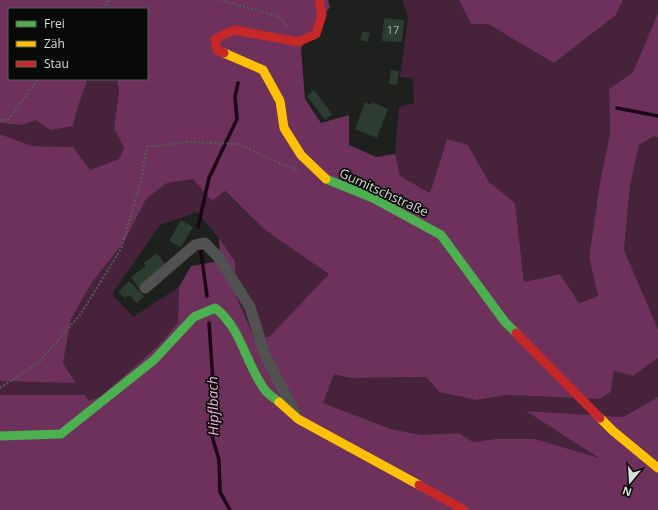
<svg xmlns="http://www.w3.org/2000/svg" width="658" height="510" font-family="'Open Sans',sans-serif">
  <rect width="100%" height="100%" fill="#1d201d"/>
  <path fill="#46233b" d="M402,0H459L471,24H488L554,63L616,15L623,0H658V13L633,72L609,89L610,134L600,182L589,258L598,296L578,303L560,274L524,282L515,203L489,182L468,145L447,139L430,193L400,176L395,154L399,107L414,103L413,78L400,77L408,17Z
    M88,79H117L119,91L114,128L124,148L119,159L90,170L73,147L32,146L0,134V123L22,125L36,120L73,126L78,106Z
    M654,136L658,138V329L624,250L630,186L639,145Z
    M193,179L224,191L265,230L330,274L270,336L255,340L236,296L235,261L219,238L197,212L160,225L112,294L133,317L179,287L178,323L158,346L101,396L89,401L85,395H0V381L76,382L63,363L71,319L93,281L124,242L146,199L167,183Z
    M658,358V397L623,417L527,411L601,459L535,439H496L473,442L459,433L421,435L391,429L323,403L334,374L349,378L426,377L439,392L476,400L507,395L600,399L611,392L614,371L633,376Z"/>
  <path fill="#6d315c" d="M0,0H328L330,7L301,48L305,99L321,123L349,115V145L376,157L395,154L400,176L430,193L447,139L468,145L489,182L515,203L524,282L560,274L579,303L598,296L589,258L600,182L610,134L609,89L633,72L658,13V138L654,136L639,145L630,186L624,250L658,329V358L633,376L614,371L611,392L600,399L507,395L476,400L439,392L426,377L349,378L334,374L323,403L391,429L421,435L459,433L473,442L496,439H535L599,458L526,411L623,417L658,397V510H0V395H85L89,401L101,396L158,346L178,323L179,287L191,266L220,261L219,238L235,261L236,296L255,340L270,336L329,274L265,230L225,191L212,201L193,179L167,183L146,199L124,242L93,281L71,319L63,363L76,383L0,381V134L32,146L73,147L90,170L119,159L124,148L114,128L119,91L117,79H147V9H9V79H88L78,106L73,126L51,130L36,120L22,125L0,123Z
    M459,0H623L616,15L554,63L488,24H471Z"/>
  <g fill="none" stroke-linecap="round" stroke-linejoin="round">
    <path stroke="#1c0316" stroke-width="3.5" d="M617,108L658,116
      M198,227L209,178L237,119L235,97L238,83
      M201,252L207,296
      M209,323L215,411L212,436L219,460L220,492L230,510"/>
  </g>
  <path fill="#2d3c30" d="M384,18L404,20L402,42L382,41Z
    M363,31L370,33L367,42L360,40Z
    M391,70L399,71L397,85L389,84Z
    M314,90L332,114L325,120L307,96Z
    M365,102L371,105L372,102L388,109L377,138L355,129Z
    M181,220L193,227L181,247L169,241Z
    M157,253L167,267L139,288L131,277L146,266L144,263Z
    M129,281L144,296L137,303L129,295L125,298L118,292Z"/>
  <g fill="none" stroke-linecap="round" stroke-linejoin="round">
    <path stroke="#5a5c5a" stroke-width="2" stroke-dasharray="2 2" stroke-linecap="butt" d="M220,0L280,17L287,27
      M103,9L109,0
      M0,120H8L38,79
      M0,388L38,363L80,315L121,249L141,180L147,147L189,142L239,144L281,164L298,170"/>
    <path stroke="#505150" stroke-width="11" d="M145,288L195,245L205,243L219,258L250,307L265,355L295,413"/>
    <path stroke="#4caf50" stroke-width="9" d="M326,179L373,198L441,235L505,322L516,333
      M0,436L61,434L154,360L194,317L215,308C241,327 246,365 265,390C268,394 274,398 279,402"/>
    <path stroke="#ffc107" stroke-width="9" d="M224,53L263,70L280,101L284,128L301,155L326,179
      M279,402L298,419L419,485
      M600,418L613,431L658,468"/>
    <path stroke="#c62828" stroke-width="9" d="M224,53L217,50L215,39L234,30L298,42L316,34L322,15L319,0
      M516,333L600,418
      M419,485L464,510"/>
  </g>
  <g text-anchor="middle" stroke-width="3.5" stroke-linejoin="round" paint-order="stroke">
    <g font-size="11" fill="#afb5b0">
      <text x="393" y="34">17</text>
    </g>
    <g font-size="13" fill="#daddda" stroke="#080a08">
      <text transform="translate(384 192) rotate(25)" y="5">Gumitschstraße</text>
    </g>
    <g font-size="14" font-style="italic" fill="#ffaee5" stroke="#080a08">
      <text transform="translate(213 406) rotate(-91)" y="5">Hipflbach</text>
    </g>
  </g>
  <rect x="8" y="8" width="140" height="72" fill="#080a08" stroke="#5c5e5c"/>
  <rect x="16" y="21" width="20" height="6" fill="#4caf50" stroke="#5c5e5c"/>
  <text x="44" y="28" font-size="12" fill="#daddda">Frei</text>
  <rect x="16" y="41" width="20" height="6" fill="#ffc107" stroke="#5c5e5c"/>
  <text x="44" y="48" font-size="12" fill="#daddda">Zäh</text>
  <rect x="16" y="61" width="20" height="6" fill="#c62828" stroke="#5c5e5c"/>
  <text x="44" y="68" font-size="12" fill="#daddda">Stau</text>
  <g transform="translate(630 482) rotate(198)" stroke="#080a08" stroke-width="3" paint-order="stroke">
  <path d="M0-3L7 15L0 10L-7 15Z" fill="#daddda"/>
  <text y="-6" font-size="11" font-weight="bold" text-anchor="middle" fill="#daddda">N</text>
  </g>
</svg>
